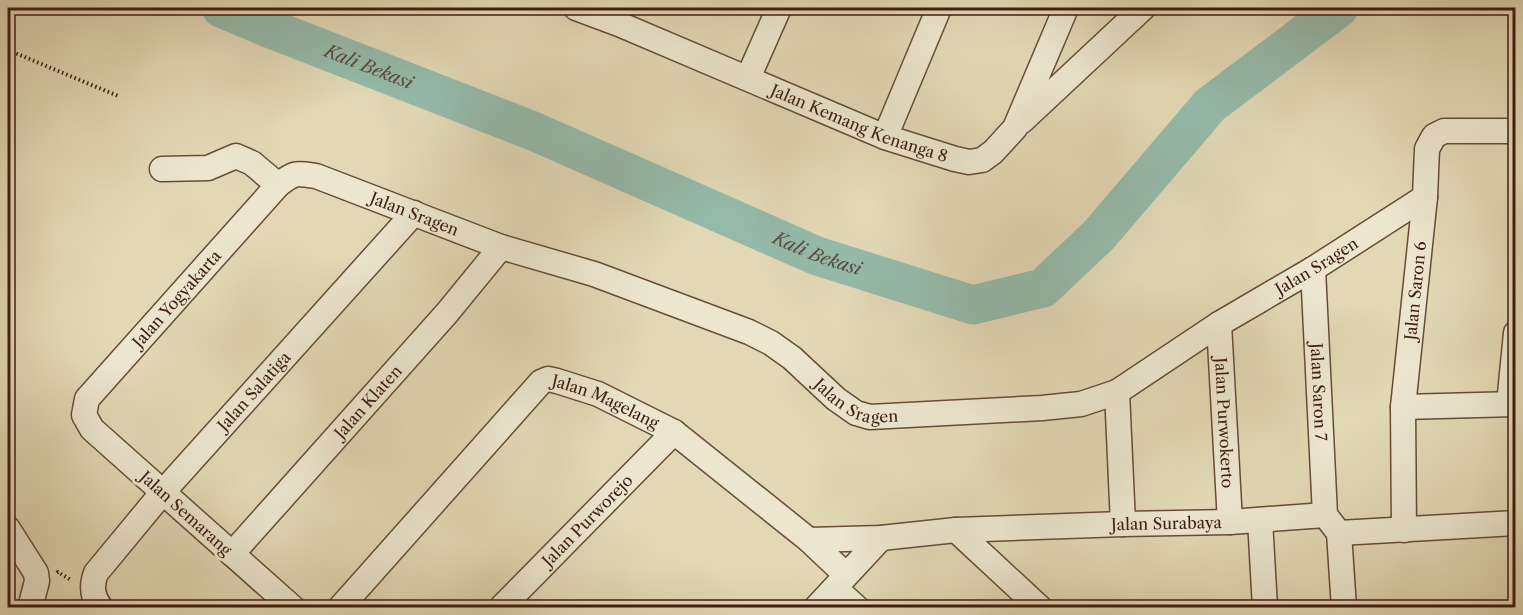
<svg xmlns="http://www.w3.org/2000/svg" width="1523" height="615" font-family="'Libre Caslon Text',serif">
  <rect width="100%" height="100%" fill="#e2d8b5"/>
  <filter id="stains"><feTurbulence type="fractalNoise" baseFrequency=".00333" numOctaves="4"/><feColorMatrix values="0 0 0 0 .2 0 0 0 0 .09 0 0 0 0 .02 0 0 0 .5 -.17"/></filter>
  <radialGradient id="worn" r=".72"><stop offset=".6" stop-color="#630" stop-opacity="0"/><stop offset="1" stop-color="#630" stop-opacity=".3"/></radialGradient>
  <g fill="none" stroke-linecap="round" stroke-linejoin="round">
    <path stroke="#95baaa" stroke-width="39" id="s1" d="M221,8L266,27L533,131L817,256L973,305L1043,288L1099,235L1210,105L1339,8"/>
    <g stroke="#684c39" stroke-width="27">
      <g id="street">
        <path id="s2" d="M576,8L619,24L885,137L955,159L969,162L982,160L993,152L1015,128L1066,8"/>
        <path d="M748,78L779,8"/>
        <path d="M1022,121L1143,8"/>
        <path d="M885,137L939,8"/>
        <path d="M162,169L208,168L236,156L252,163L278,185"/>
        <path id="s3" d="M1313,269L1325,515"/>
        <path id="s4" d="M1219,324L1230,522"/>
        <path d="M1117,392L1123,524"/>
        <path d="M1509,404L1516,333"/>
        <path d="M1403,407L1516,404"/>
        <path d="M1260,520L1265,608"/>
        <path d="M8,529L36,573L37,581L30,608"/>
        <path d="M956,530L1040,608"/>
        <path id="s5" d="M1404,530L1403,407L1425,197L1427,149L1434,136L1444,131H1516"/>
        <path d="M1339,533L1344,608"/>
        <path id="s6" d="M809,540L881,538L956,530L1123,524L1230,522L1325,515L1339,533L1516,523"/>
        <path id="s7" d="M232,554L447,313L501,247"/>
        <path d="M835,588L857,608"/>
        <path id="s8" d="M101,608C92,597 91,586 96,573L163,492L414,213"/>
        <path id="s9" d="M293,608L92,429L84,415L87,399L278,185C295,172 296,173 316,176L501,247L594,274L749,332L771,343L792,358L836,399L856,413L870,417L1042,408L1081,404L1117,392L1219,324L1313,269L1425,197"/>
        <path id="s10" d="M340,608L541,382L548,379L557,381L598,394L674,432L809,540L846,575"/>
        <path id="s11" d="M501,608L674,432"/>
        <path d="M816,608L881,538"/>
      </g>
    </g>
    <path stroke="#3f1d10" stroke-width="4" stroke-dasharray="1.5 3" stroke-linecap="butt" d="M8,50L118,96
      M57,573L58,572L71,580"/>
    <use href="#street" stroke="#ece6cf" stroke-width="24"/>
  </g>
  <g text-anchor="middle" stroke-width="6" stroke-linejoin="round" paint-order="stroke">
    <g font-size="16" fill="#3f1d10" stroke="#ece6cf">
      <text dy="6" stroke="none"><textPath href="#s2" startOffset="306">Jalan Kemang Kenanga 8</textPath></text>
      <text dy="6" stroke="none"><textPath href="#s9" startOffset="735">Jalan Sragen</textPath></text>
      <text dy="6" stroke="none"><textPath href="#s9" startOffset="1725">Jalan Sragen</textPath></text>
      <text dy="6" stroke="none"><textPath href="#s5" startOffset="240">Jalan Saron 6</textPath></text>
      <text dy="6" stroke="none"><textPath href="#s9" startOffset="436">Jalan Yogyakarta</textPath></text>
      <text dy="6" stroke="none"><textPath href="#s8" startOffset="278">Jalan Salatiga</textPath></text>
      <text dy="6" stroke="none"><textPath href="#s3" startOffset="123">Jalan Saron 7</textPath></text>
      <text dy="6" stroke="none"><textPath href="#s9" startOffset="1221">Jalan Sragen</textPath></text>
      <text dy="6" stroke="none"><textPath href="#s7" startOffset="204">Jalan Klaten</textPath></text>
      <text dy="6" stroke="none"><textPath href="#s10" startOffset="372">Jalan Magelang</textPath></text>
      <text dy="6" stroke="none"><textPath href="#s4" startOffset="99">Jalan Purwokerto</textPath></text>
      <text transform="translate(186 513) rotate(42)" y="6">Jalan Semarang</text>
      <text dy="6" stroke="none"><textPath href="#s11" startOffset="123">Jalan Purworejo</textPath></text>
      <text dy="6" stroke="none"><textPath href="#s6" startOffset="358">Jalan Surabaya</textPath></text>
    </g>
    <g font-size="18" font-style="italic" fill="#594c3e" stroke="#ece6cf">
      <text dy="6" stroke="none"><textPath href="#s1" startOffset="159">Kali Bekasi</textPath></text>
      <text dy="6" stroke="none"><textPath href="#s1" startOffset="645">Kali Bekasi</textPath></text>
    </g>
  </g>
  <rect width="1523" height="615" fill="none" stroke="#e2d8b5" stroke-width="30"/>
  <rect x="9" y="9" width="1505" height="597" fill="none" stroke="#3f1d10" stroke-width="3"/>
  <rect x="15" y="15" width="1493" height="585" fill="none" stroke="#3f1d10" stroke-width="1.5"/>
  <rect width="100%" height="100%" filter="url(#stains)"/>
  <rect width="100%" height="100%" fill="url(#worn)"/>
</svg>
